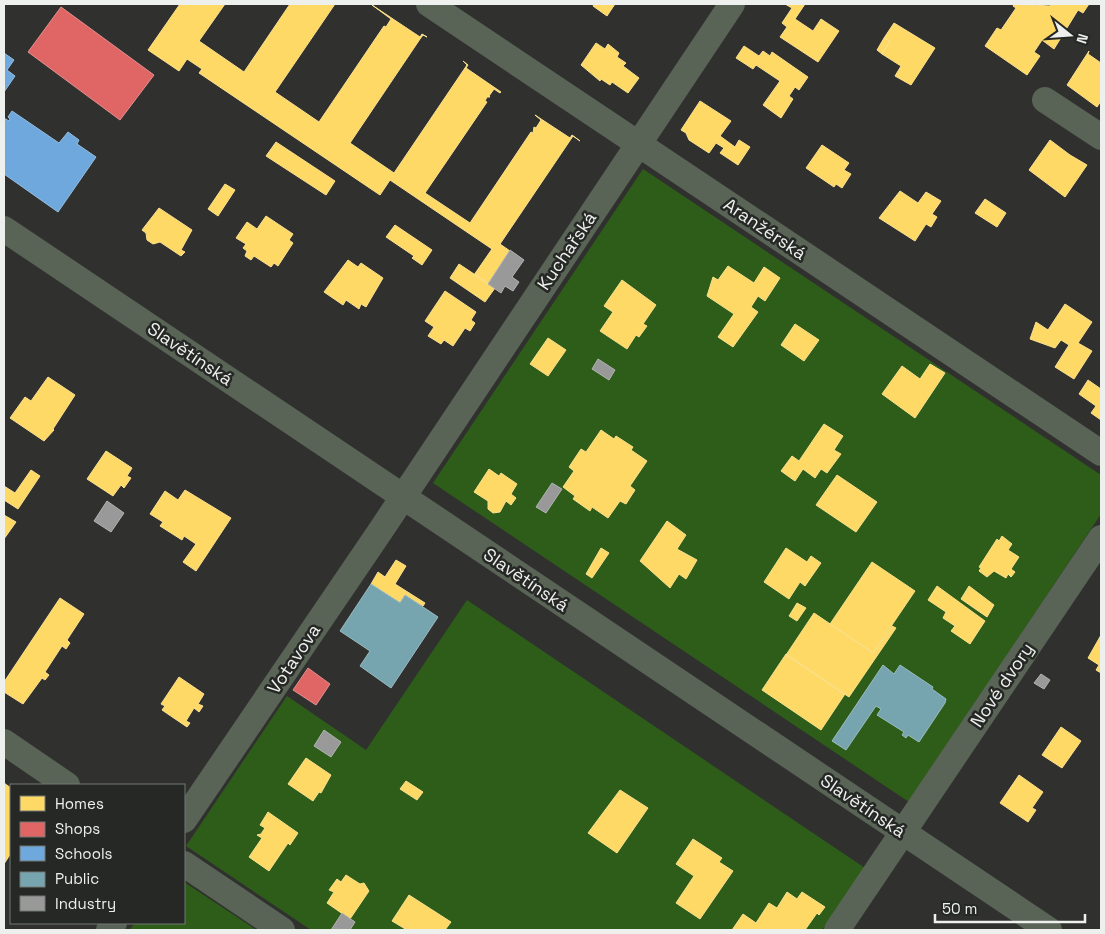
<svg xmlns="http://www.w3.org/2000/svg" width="1105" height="934" font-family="'Space Grotesk',sans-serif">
  <rect width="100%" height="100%" fill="#30312f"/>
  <path fill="#2d5d19" d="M643,169L1101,475V514L909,802L433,483Z
    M467,600L865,868L822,930H311L186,846L287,696L366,750Z
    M184,882L249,925L256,930H129L135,923H184Z"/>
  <path fill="#ffd966" stroke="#fae08f" d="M180,4H225L199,41L244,72L290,4H335L275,92L319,122L384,26L386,27L391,19L372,5L420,37L422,34L427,37L423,35L420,39L350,143L394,173L467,65L463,61L468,65L466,68L501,92L500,93L494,89L489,96L490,97H487L485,101L487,102L425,193L470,223L531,132L533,133L534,127L536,128L541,120L535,115L570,138L572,135L580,141L573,136L500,244L510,251L488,284L474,275L492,249L390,180L380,195L199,73L202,69L187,59L179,71L148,50Z
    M594,4H615L607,16L593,6Z
    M785,4H805L795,19L813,31L821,19L839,31L818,62L780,37L787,27L782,23L792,8Z
    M1014,4L1050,6L1051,4H1089L1083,13L1078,10L1054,49L1042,40L1034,52L1040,56L1027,75L985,46L997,28L1001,30L1016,8L1013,6Z
    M894,23L935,48L911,85L895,76L901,66L882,54L890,41L884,38Z
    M884,38L890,41L882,54L877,50Z
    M596,43L605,49L608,44L619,53L617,57L626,63L623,66L639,78L628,93L612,82L610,85L601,79L600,81L581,65Z
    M744,46L759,56L763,51L770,56L772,52L808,77L799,90L795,87L789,96L793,99L781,118L763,105L780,81L756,65L753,69L736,58Z
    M1089,51L1088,54L1101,63V101L1097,107L1067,85Z
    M700,101L731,121L720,136L735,147L739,140L750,147L738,165L720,153L724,148L716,143L709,153L689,140L686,133L681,130Z
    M1050,140L1070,155L1087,165L1065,197L1029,170Z
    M276,142L335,181L326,195L266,156Z
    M822,145L849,163L844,170L851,174L842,188L836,184L834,187L806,168Z
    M225,184L235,190L218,216L208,209Z
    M900,191L918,203L926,192L941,201L932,214L937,217L931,227L926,224L915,241L879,218Z
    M985,199L1006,213L997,227L975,213Z
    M159,208L192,230L181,250L185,252L181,256L160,242L153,244L147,240L146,233L142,230Z
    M266,216L293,234L289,240L293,243L278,266L274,263L271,267L254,256L251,260L245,256L247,251L243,248L246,244L236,238L247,222L257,229Z
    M395,225L432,250L422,265L412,258L414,256L386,237Z
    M348,260L358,267L361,263L383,278L366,307L361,304L359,309L346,300L343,305L324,292Z
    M459,264L495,288L485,302L450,278Z
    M728,266L754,283L764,267L780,278L765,301L758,296L751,307L758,312L733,347L718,337L734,314L707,296L713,277L718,280Z
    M622,280L656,305L643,324L647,326L639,337L636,335L627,349L600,331L613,312L604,306Z
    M445,291L476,312L471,320L475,323L470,331L465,328L453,346L444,340L441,344L428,336L434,327L425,321Z
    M1065,304L1092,322L1078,343L1092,351L1074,379L1055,367L1069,345L1061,340L1055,348L1030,339L1036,322L1048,330Z
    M795,324L819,340L804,361L781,345Z
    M548,338L566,350L548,376L530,364Z
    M930,364L945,373L915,418L882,394L902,366L920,379Z
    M48,377L75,395L53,429L54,430L44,441L10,418L25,397L31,401Z
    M1088,380L1101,389V420L1091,413L1096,406L1079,394Z
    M824,424L843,436L834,450L841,454L827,473L821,469L815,478L803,469L795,481L781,471L792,456L799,461Z
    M601,430L614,439L616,436L633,447L631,450L647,461L630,486L635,490L626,504L620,501L608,518L592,507L590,511L573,499L575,496L563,487L574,471L569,467L581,449L586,452Z
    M106,451L132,468L127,476L131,478L124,488L121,485L113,496L87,479Z
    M489,469L499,476L501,473L517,484L511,494L516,498L511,505L506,501L500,512L493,513L488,509V501L474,492Z
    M31,470L40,476L18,509L4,500V486L15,493Z
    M837,475L877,502L856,532L816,505Z
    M185,490L231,518L196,571L183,562L196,544L184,536L182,540L160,526L163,522L150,514L165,491L178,500Z
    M4,515L16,522L4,539Z
    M667,521L686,535L677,549L697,560L686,579L679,574L670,588L640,561Z
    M1002,536L1012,544L1008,550L1019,557L1011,569L1015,572L1011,577L1008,574L1006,578L994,571L987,577L979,571L981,568L979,567L997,539L999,541Z
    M601,548L609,553L592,578L586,574Z
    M786,548L807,562L811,556L821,563L805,586L800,582L789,599L764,582Z
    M396,560L406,566L395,584L425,603L423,606L405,595L400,602L371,584L378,572L385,577Z
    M872,562L915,591L873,653L830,624Z
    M937,586L985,621L970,644L951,631L955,626L943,618L946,612L928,600Z
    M969,586L994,605L987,617L961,599Z
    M60,598L84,614L67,640L70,643L66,649L62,646L45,672L49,675L45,680L42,678L23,704L4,692V682Z
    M797,603L806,608L797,621L789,616Z
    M814,613L873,653L892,626L896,628L849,697L786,655Z
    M1101,635V673L1096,670L1099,665L1088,658Z
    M786,654L845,694L821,730L762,690Z
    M179,677L204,694L198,704L203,706L199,712L194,708L186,721L190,723L187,727L162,710L165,706L161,704Z
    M1061,727L1081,741L1062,768L1042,755Z
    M306,758L331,775L321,793L319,792L313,801L288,784Z
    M1019,775L1043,792L1032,808L1036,810L1028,822L1000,803Z
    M406,781L423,792L417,800L400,789Z
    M4,783L11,788V853L4,864Z
    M620,790L648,808L617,853L588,833Z
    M268,812L298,833L290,845L288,843L269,871L249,857L262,838L257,835L261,834L265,828L260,825Z
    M693,839L722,858L719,862L733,871L700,919L676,903L694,876L676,864Z
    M346,875L360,884L364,883L369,891L350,919L327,903L334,892L329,890L337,879L341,882Z
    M787,892L797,899L802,892L825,907L819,915L817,913L805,930H732L743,914L756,923L769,903L777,908Z
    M409,895L451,922L445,930H407L392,921Z"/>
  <path fill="#e06666" stroke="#e48f8f" d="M61,7L154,75L120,120L28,52Z
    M308,668L330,684L316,705L293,690Z"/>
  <path fill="#6fa8dc" stroke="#95bee1" d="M4,53L14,60L7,70L15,76L4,92Z
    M12,111L59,143L68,132L79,140L77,144L96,157L58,212L4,174V118L9,121L10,119L8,117Z"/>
  <path fill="#76a5af" stroke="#9abcc2" d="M371,584L400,603L405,595L438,617L391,688L360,666L370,651L340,631Z
    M883,665L894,674L900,665L933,687L932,689L946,699L945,703L919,742L908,735L906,738L902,735L904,732L877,715L881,709L876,706L846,750L832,741Z"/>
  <path fill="#999" stroke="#b2b3b2" d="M510,250L524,260L512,277L519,282L513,291L505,286L501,293L488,284Z
    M598,359L615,370L609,380L592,369Z
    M552,483L562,489L546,513L536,507Z
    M107,501L124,513L111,532L94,521Z
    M1041,674L1050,680L1044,689L1034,683Z
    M324,730L341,742L331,757L314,746Z
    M342,913L355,922L350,930H331Z"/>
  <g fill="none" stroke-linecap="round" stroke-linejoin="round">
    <path stroke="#596356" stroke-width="26" d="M429,4L1101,453
      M1045,100L1101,137
      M4,229L1049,930
      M4,742L67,785
      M184,820L379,533L732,4
      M184,864L282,930
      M109,930L114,923
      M837,930L1101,538"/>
  </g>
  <g text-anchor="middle" stroke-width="5" stroke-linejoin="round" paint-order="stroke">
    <g font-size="18" fill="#eef0ee" stroke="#252824">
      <text transform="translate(765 229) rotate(34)" y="6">Aranžérská</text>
      <text transform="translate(567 251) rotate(-56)" y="6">Kuchařská</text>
      <text transform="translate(190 354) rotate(34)" y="6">Slavětínská</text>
      <text transform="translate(526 580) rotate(34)" y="6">Slavětínská</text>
      <text transform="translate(294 659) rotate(-56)" y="6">Votavova</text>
      <text transform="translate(1002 685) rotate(-56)" y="6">Nové dvory</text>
      <text transform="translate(863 806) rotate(34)" y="6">Slavětínská</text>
    </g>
  </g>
  <rect width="1105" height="934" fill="none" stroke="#eef0ee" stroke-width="10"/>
  <rect x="10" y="784" width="175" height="140" fill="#252824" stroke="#757875"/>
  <rect x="20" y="796" width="25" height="15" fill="#ffd966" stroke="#757875"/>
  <text x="55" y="809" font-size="15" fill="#eef0ee">Homes</text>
  <rect x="20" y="822" width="25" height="15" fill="#e06666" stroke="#757875"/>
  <text x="55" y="834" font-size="15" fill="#eef0ee">Shops</text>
  <rect x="20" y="846" width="25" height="15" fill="#6fa8dc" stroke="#757875"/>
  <text x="55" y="859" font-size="15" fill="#eef0ee">Schools</text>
  <rect x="20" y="872" width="25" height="15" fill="#76a5af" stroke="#757875"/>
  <text x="55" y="884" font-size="15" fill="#eef0ee">Public</text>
  <rect x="20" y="896" width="25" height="15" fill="#999999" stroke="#757875"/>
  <text x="55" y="909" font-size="15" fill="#eef0ee">Industry</text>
  <g transform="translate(1070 35) rotate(107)" stroke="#252824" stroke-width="4" paint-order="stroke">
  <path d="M0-4L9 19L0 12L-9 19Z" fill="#eef0ee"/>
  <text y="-8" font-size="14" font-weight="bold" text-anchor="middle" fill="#eef0ee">N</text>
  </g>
  <path d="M935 914v8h150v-8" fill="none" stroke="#eef0ee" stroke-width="2.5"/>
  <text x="942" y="914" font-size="15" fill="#eef0ee" stroke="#252824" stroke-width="4" paint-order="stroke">50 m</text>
</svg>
